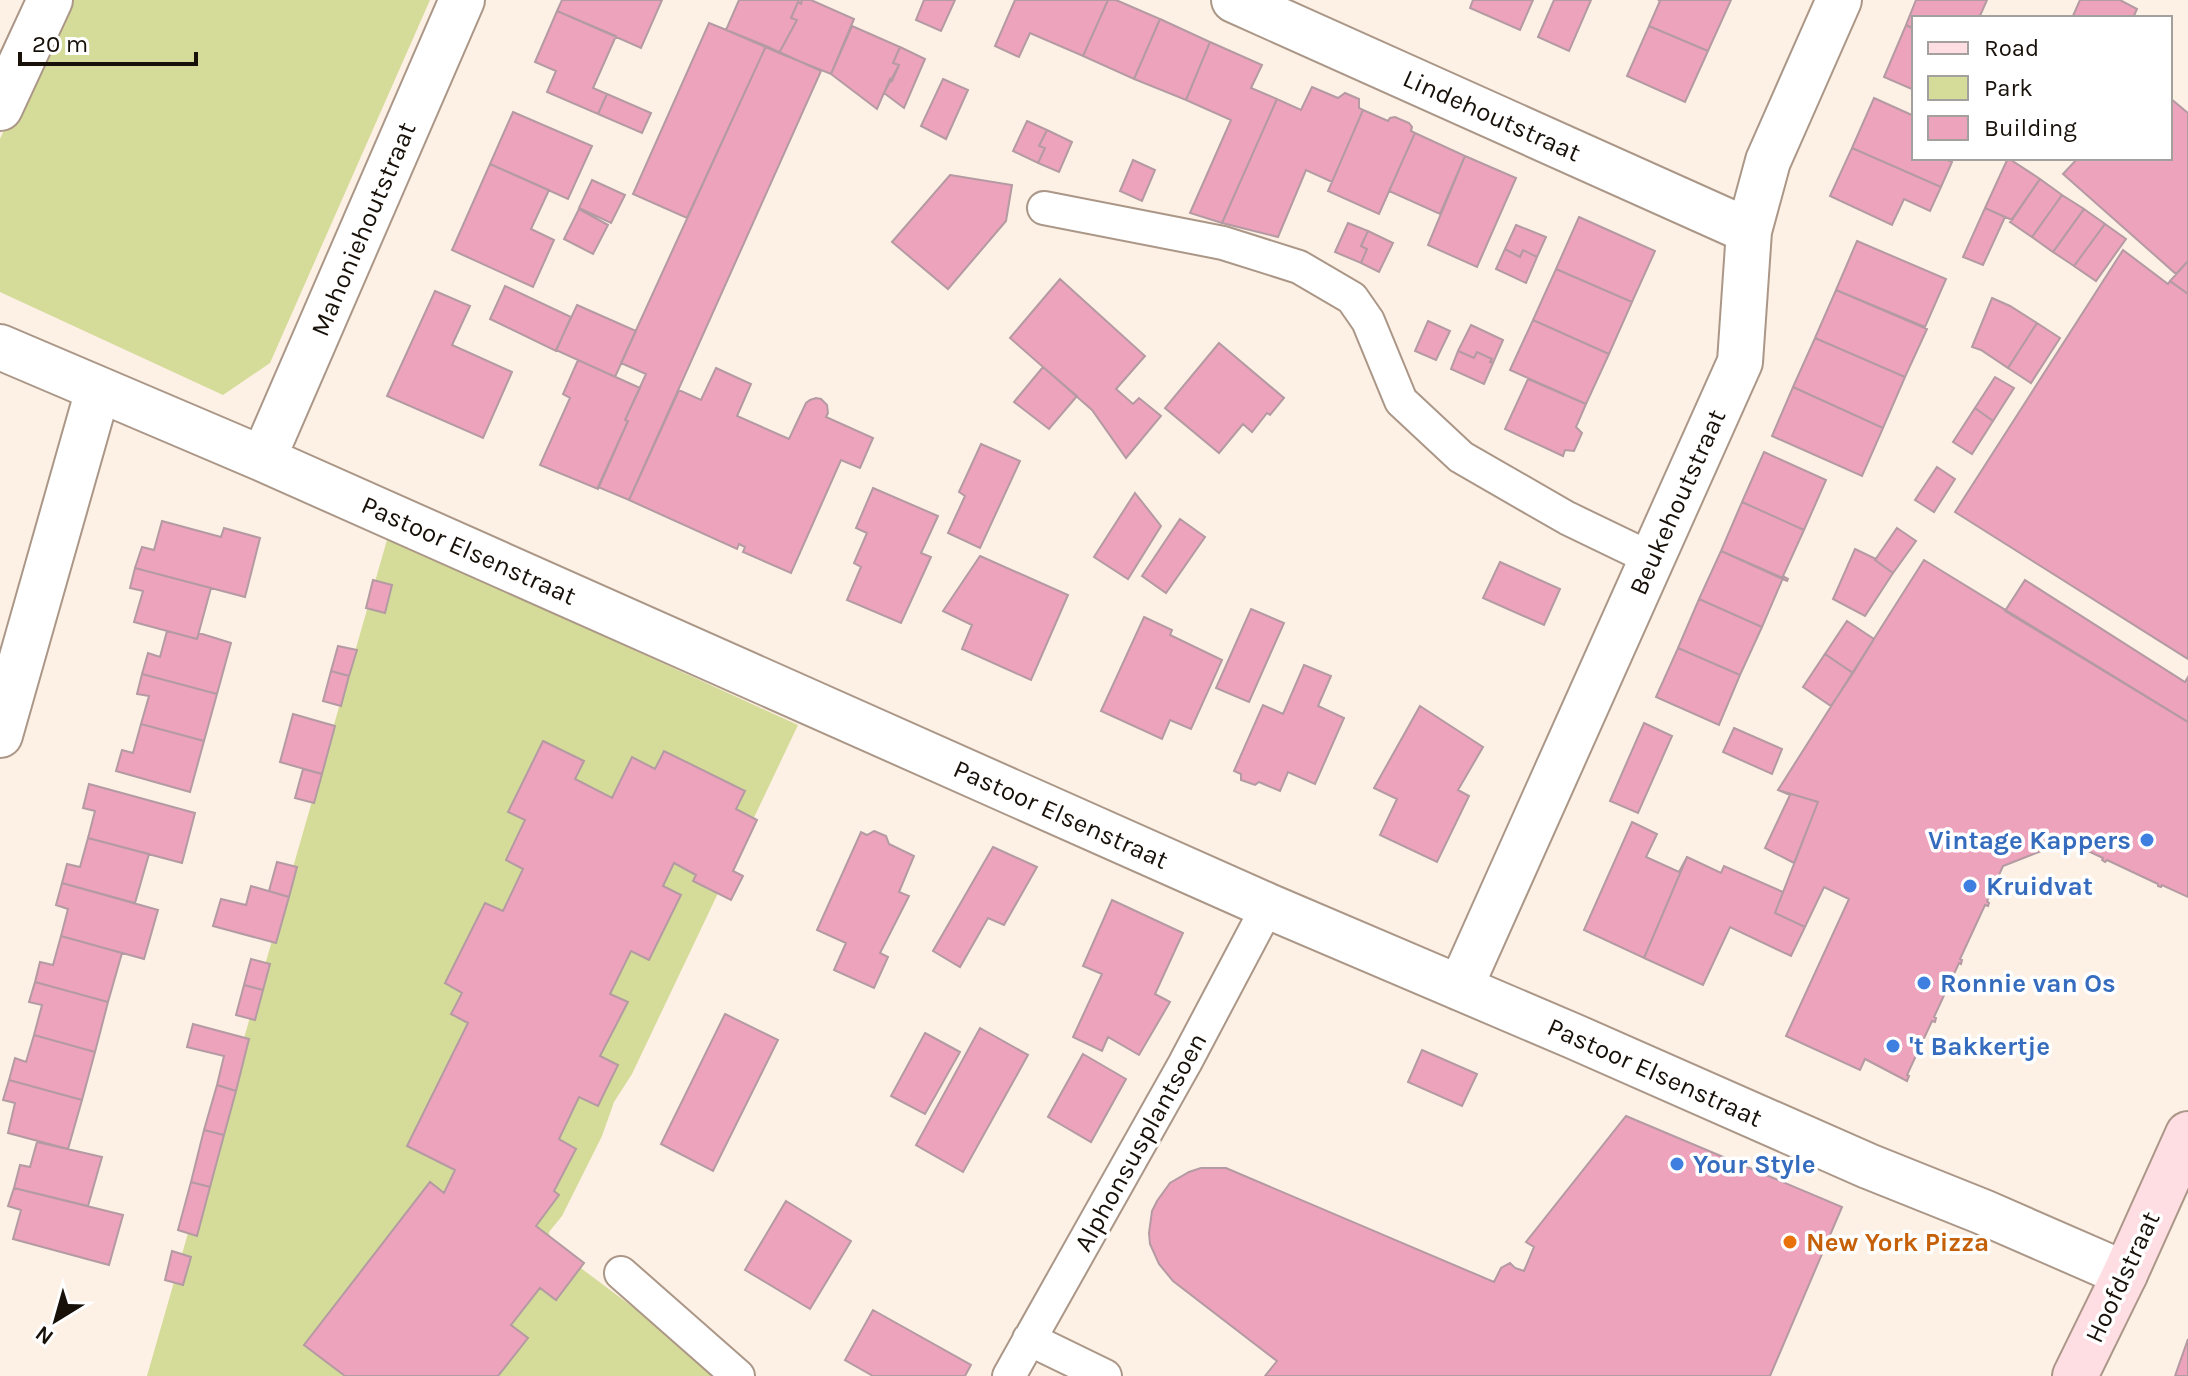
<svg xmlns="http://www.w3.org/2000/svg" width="2188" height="1376" font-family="Karla,sans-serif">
  <rect width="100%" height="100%" fill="#fdf0e5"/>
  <path fill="#d5db99" d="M62,0H430L270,363L223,395L0,292V139Z
    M387,540L455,568L798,725L632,1074L614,1102L602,1136L562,1216L549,1232L550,1245L725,1376H147Z"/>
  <path fill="#eca3bb" stroke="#b49aa2" stroke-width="2" d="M562,0H662L641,48L557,11Z
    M739,0H802L801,4L798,2L791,18L797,20L779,53L726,30Z
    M802,0H811L854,19L831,74L779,53L797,20L791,18L798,2L801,4Z
    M924,0H955L941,31L916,20Z
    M1015,0H1108L1083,56L1030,33L1019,57L995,46Z
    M1108,0H1116L1160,19L1134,79L1083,56Z
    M1473,0H1533L1520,30L1470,8Z
    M1554,0H1591L1569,51L1538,37Z
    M1658,0H1731L1708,51L1649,26L1660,1Z
    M1916,0H1987L1979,18H1914V29L1906,25Z
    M2080,0H2120L2137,9L2133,18H2072Z
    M557,11L616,36L593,88L607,94L598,114L547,92L556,71L535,62Z
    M1160,19L1210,42L1186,100L1134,79Z
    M709,23L766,46L687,218L633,194Z
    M1906,25L1914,29V90L1884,77Z
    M852,26L900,47L893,63L899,65L892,81L890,79L877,109L831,74Z
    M1649,26L1708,51L1685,102L1627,76Z
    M1210,42L1262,65L1251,88L1277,99L1222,223L1190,213L1231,120L1186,100Z
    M766,46L821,71L629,500L598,487L628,421L625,420L646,374L621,363Z
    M900,47L925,59L904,108L884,93L899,65L893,63Z
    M943,79L968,90L946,139L921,126Z
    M1312,87L1338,98L1345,93L1359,99V108L1363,110L1332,182L1306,170L1278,237L1222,223L1277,99L1301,110Z
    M607,94L651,113L642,133L598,114Z
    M1874,98L1914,116V158H1943L1952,162L1941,187L1852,148Z
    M2170,98L2188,113V261L2176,274L2063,174L2078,158H2170Z
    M1363,110L1388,121L1390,118L1395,117L1409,123L1412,127L1411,131L1415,133L1379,214L1328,191Z
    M513,112L592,146L568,199L490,164Z
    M1027,121L1047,130L1039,146L1045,148L1038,163L1013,151Z
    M1047,130L1072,142L1059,172L1038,163L1045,148L1039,146Z
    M1415,133L1465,156L1440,214L1389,191Z
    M1852,148L1941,187L1930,211L1904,199L1892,225L1830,196Z
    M1465,156L1516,178L1477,267L1428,245Z
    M2008,158L2040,179L2012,220L1985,208Z
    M1133,160L1155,170L1142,201L1120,191Z
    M490,164L549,190L531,229L554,240L533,287L452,250Z
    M950,175L1012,185L1006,221L948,289L892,242Z
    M2040,179L2062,195L2032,237L2010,222Z
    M592,180L625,195L611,223L579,208Z
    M2062,195L2084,209L2053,252L2032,237Z
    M1985,208L2005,217L1983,265L1963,257Z
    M579,209L608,225L593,254L564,239Z
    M2084,209L2105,224L2074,266L2053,252Z
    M1579,217L1655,251L1632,302L1556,269Z
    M1348,223L1368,231L1361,246L1367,249L1361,263L1335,252Z
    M2105,224L2126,239L2096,281L2074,266Z
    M1516,225L1546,237L1537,257L1523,250L1520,257L1505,249Z
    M1368,231L1393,243L1379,272L1361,263L1367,249L1361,246Z
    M1857,241L1946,279L1925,327L1836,290Z
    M1505,249L1520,257L1523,250L1537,257L1526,283L1496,269Z
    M2123,250L2168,284L2170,281L2188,294V659L1955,512Z
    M2188,261V294L2170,281Z
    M1556,269L1632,302L1609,354L1533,320Z
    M1060,279L1145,356L1116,389L1133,404L1139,398L1161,416L1126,458L1092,410L1010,338Z
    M505,286L571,317L556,351L490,319Z
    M1836,290L1927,329L1905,377L1815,338Z
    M435,291L470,306L452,345L512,372L483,438L387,396Z
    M1992,298L2010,306L2037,323L2008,368L1981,350L1972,347Z
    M577,305L636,331L615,377L556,350Z
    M1533,320L1609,354L1586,404L1510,370Z
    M1428,321L1450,331L1436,360L1415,351Z
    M2037,323L2060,338L2031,383L2008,368Z
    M1471,325L1503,340L1493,363L1490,362L1492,359L1477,352L1474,358L1458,351Z
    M1815,338L1905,377L1883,428L1793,387Z
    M1219,343L1284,398L1270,415L1267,413L1252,432L1243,424L1219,453L1165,408Z
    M1458,351L1474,358L1477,352L1492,359L1490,362L1493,363L1484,384L1451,369Z
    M578,360L640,388L625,420L628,421L598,489L540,465L570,398L563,394Z
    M1043,367L1077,396L1049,429L1014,402Z
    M716,368L751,384L737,416L789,439L806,403L810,400L816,398L821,399L827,405L828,413L826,417L873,438L860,468L841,460L791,573L743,552L745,547L739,544L737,549L629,500L679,390L701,400Z
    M1995,377L2014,388L1993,421L1975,408Z
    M1528,379L1586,404L1576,427L1582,433L1574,451L1565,450L1563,456L1505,429Z
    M1793,387L1883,428L1862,476L1772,436Z
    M1975,408L1993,421L1972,454L1953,442Z
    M981,444L1020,461L980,548L948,533L965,496L959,492Z
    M1764,452L1826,480L1804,530L1742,502Z
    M1937,467L1955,479L1934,512L1915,500Z
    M873,488L938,516L921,553L931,557L901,623L847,600L861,567L854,563L867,533L856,528Z
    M1135,493L1161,526L1128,579L1094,557Z
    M1742,502L1804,530L1783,576L1788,579L1787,581L1721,551Z
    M1180,519L1205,537L1166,593L1142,576Z
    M162,521L221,537L224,528L260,538L245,597L135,568L142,547L154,550Z
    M1897,528L1916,541L1893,573L1875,560Z
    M1855,549L1876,559L1875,560L1893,573L1865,616L1833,599Z
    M1721,551L1783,578L1762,627L1699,599Z
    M980,556L1068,595L1031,680L962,649L972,625L943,611Z
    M1924,560L2188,722V897L2162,885L2161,887L2158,886V884L2107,860L2105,862L2102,860L2103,858L2067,841L2003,866L1987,901L1989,903L1988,906L1985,905L1960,959L1962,960L1961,964L1959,963L1934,1017L1936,1018L1935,1022L1932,1021L1907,1075L1909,1076L1907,1081L1865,1059L1860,1070L1786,1036L1849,899L1824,887L1805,927L1775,913L1818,802L1778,790Z
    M1500,562L1560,589L1544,625L1483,598Z
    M135,568L211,588L197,639L134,622L143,591L130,588Z
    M373,580L392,585L385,613L366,608Z
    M2025,580L2185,682L2188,677V722L2005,611Z
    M1699,599L1762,627L1740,675L1678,648Z
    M1251,609L1284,623L1249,702L1216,688Z
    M1144,617L1172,630L1170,635L1222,660L1191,729L1170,720L1162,739L1101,711Z
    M1847,621L1874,639L1853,673L1825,654Z
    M167,631L197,639L199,633L231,643L217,694L142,674L148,653L160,657Z
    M338,646L357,650L349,676L331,671Z
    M1678,648L1740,675L1719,725L1656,697Z
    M1825,654L1853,673L1831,706L1803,687Z
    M1304,665L1331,676L1318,706L1344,718L1315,784L1288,772L1280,791L1259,782L1255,785L1241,780V774L1234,771L1263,705L1283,714Z
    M331,671L349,676L341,706L323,701Z
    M142,674L217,694L204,741L141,724L149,696L137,694Z
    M1420,706L1483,747L1458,790L1469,796L1437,862L1380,835L1397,799L1374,788Z
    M293,714L335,726L322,774L280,762Z
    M1644,723L1672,736L1638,813L1610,801Z
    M141,724L204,741L190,792L116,771L122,750L133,753Z
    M1734,728L1782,749L1772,774L1723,752Z
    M543,741L584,761L575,779L612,798L632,757L655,769L664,751L745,791L736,809L757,820L733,871L743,876L731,900L693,881L696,875L674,863L663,886L681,895L649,960L631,951L610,994L628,1002L600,1056L618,1065L598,1106L579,1097L559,1139L576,1149L554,1191L559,1195L536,1226L584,1263L556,1300L540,1288L511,1325L528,1338L498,1376H345L304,1345L430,1182L444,1193L455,1170L407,1146L468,1023L451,1014L462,993L445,983L485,903L503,911L523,869L506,860L525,820L508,812Z
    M303,769L322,774L314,803L295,798Z
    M89,784L195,813L182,863L88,838L95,811L83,808Z
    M1778,790L1818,802L1794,863L1765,848L1790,795Z
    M1632,822L1657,834L1646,857L1679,872L1687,857L1644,958L1584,930Z
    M874,831L886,836L889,844L914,856L899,892L909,896L880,953L888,957L874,988L834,970L846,943L817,930L861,832L867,835Z
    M88,838L149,854L135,903L62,883L67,864L80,867Z
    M993,847L1037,867L1004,925L988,918L960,967L933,951Z
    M1687,857L1721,873L1724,866L1783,892L1775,913L1805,927L1791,956L1730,927L1703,985L1644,958Z
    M277,862L297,867L289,897L269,891Z
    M62,883L158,910L144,959L61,936L68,909L56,905Z
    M251,886L289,897L276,943L213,926L221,899L246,905Z
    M1112,900L1183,933L1155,994L1170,1002L1139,1055L1108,1037L1102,1051L1073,1037L1102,974L1083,966Z
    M61,936L122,953L108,1002L35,982L40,962L53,965Z
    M251,959L270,964L263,990L244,985Z
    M35,982L108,1002L95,1052L34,1035L42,1005L29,1002Z
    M244,985L263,990L255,1020L236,1015Z
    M725,1014L778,1040L713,1171L661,1144Z
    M193,1024L249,1039L236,1091L217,1085L224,1056L187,1047Z
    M980,1028L1028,1055L963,1172L916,1145Z
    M925,1033L960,1052L925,1114L891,1096Z
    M34,1035L95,1052L82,1100L9,1080L15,1058L26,1062Z
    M1422,1050L1477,1074L1462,1106L1408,1082Z
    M1083,1054L1126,1079L1091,1142L1048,1117Z
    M9,1080L82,1100L68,1149L8,1133L15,1103L3,1100Z
    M217,1085L236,1091L224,1135L204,1130Z
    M1626,1116L1842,1207L1770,1376H1265L1277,1361L1173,1281L1159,1264L1150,1244L1149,1233L1152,1211L1157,1201L1170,1183L1189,1172L1201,1168H1226L1494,1282L1501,1268L1510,1263L1515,1268L1524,1271L1534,1247L1526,1242Z
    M204,1130L224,1135L210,1187L191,1182Z
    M37,1142L102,1157L88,1206L14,1188L20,1165L30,1167Z
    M191,1182L210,1187L197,1236L178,1230Z
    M14,1188L123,1215L109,1265L13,1239L21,1210L8,1206Z
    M786,1201L851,1241L810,1309L745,1270Z
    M172,1251L191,1257L183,1285L165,1280Z
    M873,1310L971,1365L965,1376H873L845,1360Z
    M2188,1339V1376H2175Z"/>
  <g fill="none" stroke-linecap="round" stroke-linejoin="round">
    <g stroke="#ab9787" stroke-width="36">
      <path id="lane" d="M1044,208L1223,243L1299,267L1352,298L1368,321L1401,401L1461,457L1567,518L1652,559
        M621,1273L738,1376
        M1029,1339L1105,1376
        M1009,1376L1185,1063L1268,906"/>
    </g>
    <g stroke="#ab9787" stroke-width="48">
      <path id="street" d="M1234,0L1749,231
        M0,108L50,0
        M0,347L263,459L1268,906L1573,1036L1868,1166L1983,1212L2125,1274
        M263,459L462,0
        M0,735L98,390
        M1460,988L1740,362L1749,231L1768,161L1839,0"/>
    </g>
    <g stroke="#ab9787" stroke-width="48">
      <path id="secondary" d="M2075,1376L2125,1274L2188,1134"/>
    </g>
    <use href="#lane" stroke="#fff" stroke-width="32"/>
    <use href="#street" stroke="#fff" stroke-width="44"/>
    <use href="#secondary" stroke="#fedde3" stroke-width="44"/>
  </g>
  <g fill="#3f7fe0" stroke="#fff" stroke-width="3">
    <circle cx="2147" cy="840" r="8"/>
    <circle cx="1970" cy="886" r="8"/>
    <circle cx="1924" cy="983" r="8"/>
    <circle cx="1893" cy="1046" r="8"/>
    <circle cx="1677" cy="1164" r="8"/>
  </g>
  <circle fill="#e8710a" stroke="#fff" stroke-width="3" cx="1790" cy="1242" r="8"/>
  <g text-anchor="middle" stroke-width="7" stroke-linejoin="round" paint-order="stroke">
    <g font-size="26" fill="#18110a" stroke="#fff">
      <text transform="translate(1492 115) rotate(24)" y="9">Lindehoutstraat</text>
      <text transform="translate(363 229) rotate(-67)" y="9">Mahoniehoutstraat</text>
      <text transform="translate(1677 502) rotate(-66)" y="9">Beukehoutstraat</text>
      <text transform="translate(469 550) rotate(24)" y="9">Pastoor Elsenstraat</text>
      <text transform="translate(1061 814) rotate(24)" y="9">Pastoor Elsenstraat</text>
      <text transform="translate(1655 1072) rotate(24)" y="9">Pastoor Elsenstraat</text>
      <text transform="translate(1140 1142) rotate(-61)" y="9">Alphonsusplantsoen</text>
      <text transform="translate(2122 1277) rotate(-65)" y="9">Hoofdstraat</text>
    </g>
    <g font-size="26" font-weight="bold" fill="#366cbe" stroke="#fff" text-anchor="start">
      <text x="2131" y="849" text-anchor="end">Vintage Kappers</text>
      <text x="1986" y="895">Kruidvat</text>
      <text x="1940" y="992">Ronnie van Os</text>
      <text x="1909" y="1055">'t Bakkertje</text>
      <text x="1693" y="1173">Your Style</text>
    </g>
    <g font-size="26" font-weight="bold" fill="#c56008" stroke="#fff" text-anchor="start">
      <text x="1806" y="1251">New York Pizza</text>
    </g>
  </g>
  <rect x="1912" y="16" width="260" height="144" fill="#ffffff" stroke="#a3a09d" stroke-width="2"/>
  <rect x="1928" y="42" width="40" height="12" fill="#fedde3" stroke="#a3a09d" stroke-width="2"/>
  <text x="1984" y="56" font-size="24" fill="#18110a">Road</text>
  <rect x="1928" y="76" width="40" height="24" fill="#d5db99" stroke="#a3a09d" stroke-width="2"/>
  <text x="1984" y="96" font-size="24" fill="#18110a">Park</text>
  <rect x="1928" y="116" width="40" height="24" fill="#eca3bb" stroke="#a3a09d" stroke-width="2"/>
  <text x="1984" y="136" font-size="24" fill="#18110a">Building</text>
  <g transform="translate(56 1320) rotate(217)" stroke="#ffffff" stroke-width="6" paint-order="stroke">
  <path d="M0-6L14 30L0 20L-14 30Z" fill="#18110a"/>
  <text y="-12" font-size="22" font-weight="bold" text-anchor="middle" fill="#18110a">N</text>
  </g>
  <path d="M20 52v12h176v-12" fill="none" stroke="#18110a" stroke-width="4"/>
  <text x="32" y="52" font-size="24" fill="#18110a" stroke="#ffffff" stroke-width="6" paint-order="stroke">20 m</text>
</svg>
